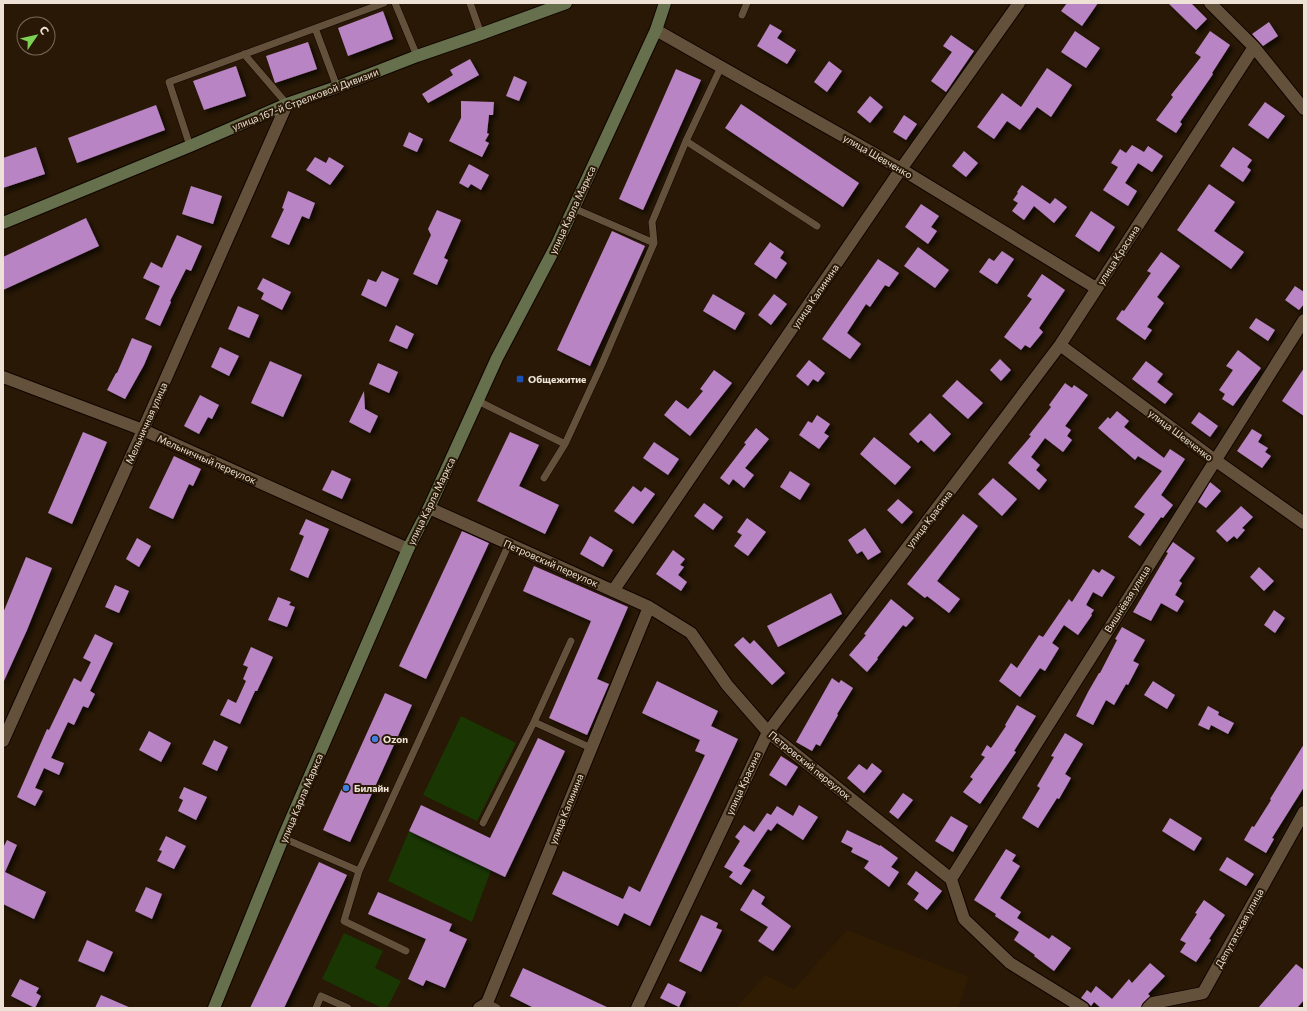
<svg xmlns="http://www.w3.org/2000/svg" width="1307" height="1011" font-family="Commissioner,sans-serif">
  <defs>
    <filter id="shadow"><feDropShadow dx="3.5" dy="3.5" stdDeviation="2" flood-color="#0009"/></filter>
  </defs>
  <rect width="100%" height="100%" fill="#281805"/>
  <path fill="#301c02" d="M847,930L969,977L958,1008H736L765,975L794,989Z"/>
  <path fill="#193603" d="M461,716L516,743L477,821L423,795Z
    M409,831L491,870L472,922L388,881Z
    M344,933L383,951L375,968L401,981L387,1008H382L322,979Z"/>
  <path fill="#b884c4" filter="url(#shadow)" d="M1067,3H1098L1082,26L1061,11Z
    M1168,3H1191L1207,19L1196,30Z
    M383,11L393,39L348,56L338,28Z
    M1269,22L1278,36L1263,46L1252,34Z
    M770,24L782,31L777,38L796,50L787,64L757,46Z
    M1075,31L1100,48L1086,68L1061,52Z
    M1210,31L1230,45L1212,73L1213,74L1180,122L1182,124L1176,133L1156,120L1173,97L1171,95L1201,57L1195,53Z
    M951,35L974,51L946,92L931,81L952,52L943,46Z
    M308,42L317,69L275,83L266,56Z
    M470,59L479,75L428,103L422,94L453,75L450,70Z
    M829,61L842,71L827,92L814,82Z
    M236,66L246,96L204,110L193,81Z
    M1047,68L1072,85L1051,117L1037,107L1020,130L1007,121L994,139L977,127L1002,93L1021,107Z
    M676,69L701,80L643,210L619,199Z
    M514,76L527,82L519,101L506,96Z
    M870,96L883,107L870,123L857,112Z
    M461,101L494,102L493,115H489L487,133L489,134L485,141L489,143L482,157L449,141L461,118Z
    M1265,102L1285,116L1268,139L1248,125Z
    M741,104L859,183L843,207L725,128Z
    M156,105L165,130L77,163L68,138Z
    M904,115L917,124L906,140L893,132Z
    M409,132L423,139L417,152L403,146Z
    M1132,145L1144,152L1148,146L1163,156L1152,172L1138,163L1125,183L1137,191L1128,206L1103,190L1118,167L1111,163L1120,149L1126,153Z
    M36,147L45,174L3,188V158Z
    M1233,147L1252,160L1247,167L1251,170L1243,182L1220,166Z
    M964,151L978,163L966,177L952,166Z
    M315,157L326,163L329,157L344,166L330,185L306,170Z
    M469,164L489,175L481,190L471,184L468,188L459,183Z
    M1209,184L1235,202L1214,231L1244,252L1231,269L1177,230Z
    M1022,185L1050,204L1055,198L1067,207L1054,223L1034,206L1024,220L1012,211L1018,203L1013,200L1018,193L1017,192Z
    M191,186L222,196L213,224L182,214Z
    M288,191L315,203L309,219L302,216L289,245L271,237L284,209L282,208Z
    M921,204L939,216L931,227L937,231L928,244L905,227Z
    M437,210L461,220L444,258L448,260L437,285L413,274L431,235L428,229Z
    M1091,211L1115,227L1099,252L1075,236Z
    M86,218L99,246L3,290V257Z
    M612,231L645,246L590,366L557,350Z
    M177,235L202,246L191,271L186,269L170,301L171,302L160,326L145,319L160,286L143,278L151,262L162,268Z
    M770,242L784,252L780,258L787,263L776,279L754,264Z
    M918,247L949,270L935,288L904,266Z
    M1002,251L1014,259L997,284L979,272L989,258L994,261Z
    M1161,252L1180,266L1157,297L1164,303L1147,327L1152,330L1145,340L1116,319L1122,310L1124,311L1151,273L1147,271Z
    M878,259L899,273L889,287L885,285L870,307L866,304L847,333L861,344L850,359L822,339Z
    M382,271L399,279L386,307L361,295L368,279L376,282Z
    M1042,274L1065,290L1039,328L1043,332L1030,348L1025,345L1021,350L1004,337L1032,299L1027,296Z
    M263,278L291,292L282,310L261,299L264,293L257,289Z
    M1295,286L1304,292V304L1299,310L1285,300Z
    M713,294L745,313L735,330L703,311Z
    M774,294L787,304L771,325L758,315Z
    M238,306L259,315L249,338L228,329Z
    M1256,318L1275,330L1268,341L1249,328Z
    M396,325L414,334L407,349L389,341Z
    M132,338L152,346L144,365L125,399L107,390L116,373H117Z
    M220,347L239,356L229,376L211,367Z
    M1238,350L1261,368L1233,406L1222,399L1225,394L1219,390L1233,370L1226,366Z
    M1000,359L1011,370L1001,381L990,370Z
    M809,360L825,373L818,382L813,379L808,386L796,376Z
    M270,361L302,375L283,417L251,403Z
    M1146,361L1163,374L1157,382L1173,394L1165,404L1132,379Z
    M378,363L398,372L389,393L369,384Z
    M1304,368V416L1282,401Z
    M714,370L732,383L690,436L664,415L676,400L688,409L703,391L700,389Z
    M957,380L983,403L968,419L942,396Z
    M1065,383L1072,388L1074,385L1088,395L1065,426L1071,430L1067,436L1072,440L1063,452L1045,438L1031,457L1040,465L1036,470L1047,480L1039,490L1008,463L1031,436L1029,435L1051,407L1049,405Z
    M364,391L365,409L378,416L370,433L349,422Z
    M200,395L219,405L212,419L208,417L199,434L184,426Z
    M1117,411L1129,421L1124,427L1164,458L1170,449L1185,459L1161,495L1173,505L1163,518L1161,517L1140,546L1128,537L1145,514L1134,507L1162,471L1138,456L1135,460L1098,428L1108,417L1110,419Z
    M1199,412L1218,426L1210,437L1191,423Z
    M930,413L951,434L934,452L921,440L918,443L909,434Z
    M817,415L830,424L824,433L829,436L819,449L799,435L808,421L812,423Z
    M756,428L769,439L745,468L754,475L744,488L733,479L729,485L720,478L746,444L744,443Z
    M1252,429L1262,435L1258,442L1268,448L1265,452L1271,456L1262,468L1237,451Z
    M83,432L107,442L72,524L48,513Z
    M510,432L539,445L519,486L559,505L545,534L477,501Z
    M874,437L911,467L895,485L860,454Z
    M654,442L679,459L668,475L643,458Z
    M174,456L201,469L193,486L189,484L173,519L149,508Z
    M332,470L351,479L342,499L322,490Z
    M790,471L810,484L800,500L780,487Z
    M993,478L1017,499L1002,516L978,494Z
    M1210,482L1221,491L1206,508L1198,502Z
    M633,486L641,492L645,487L655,494L633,524L614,511Z
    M898,499L913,512L902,524L887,510Z
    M704,503L723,517L713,530L694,516Z
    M1241,506L1253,517L1242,528L1245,530L1237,539L1234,536L1227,542L1216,531Z
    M963,514L978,526L937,581L960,599L949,613L927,596L925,598L907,584Z
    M747,518L766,532L748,556L734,546L742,535L737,532Z
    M306,519L329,529L308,578L290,570L304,536L299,534Z
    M865,528L881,552L868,560L862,551L857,554L848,540Z
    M462,531L489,543L426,679L399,666Z
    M590,536L613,550L603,567L580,554Z
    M137,538L151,546L139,567L126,559Z
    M1173,542L1195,558L1179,581L1182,583L1175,595L1184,601L1177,612L1161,603L1151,621L1133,612L1168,553L1166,552Z
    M673,550L685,559L680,565L684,567L678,575L687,582L681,591L656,574Z
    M26,557L52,568L27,630L3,683V613Z
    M534,566L628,607L597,679L609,684L587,735L549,718L591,621L523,591Z
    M1259,567L1274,581L1264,591L1250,577Z
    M1093,569L1099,573L1102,569L1115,577L1102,597L1093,592L1086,605L1094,610L1091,614L1092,615L1078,635L1064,625L1052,643L1059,648L1045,671L1040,668L1020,697L999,681L1011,663L1017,668L1039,635L1043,637L1069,599L1072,602Z
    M115,585L129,591L119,613L105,607Z
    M831,593L842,614L778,647L767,626Z
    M278,597L291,602L289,605L295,607L287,627L268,620Z
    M891,599L914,618L906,627L903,625L877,658L878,659L867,672L849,655L866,635L864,634Z
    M1274,610L1285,618L1275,633L1264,625Z
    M1122,627L1145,640L1133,661L1139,664L1128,685L1126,684L1114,705L1106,700L1093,725L1076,716L1088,692L1099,673H1100L1117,640L1115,639Z
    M95,634L113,643L90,691L95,694L88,708L83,706L74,725L68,722L51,758L64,763L59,775L44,768L35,788L43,791L35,806L17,797L47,729L49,730L74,678L81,682L91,662L83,658Z
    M743,637L750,644L754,640L785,673L772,685L734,645Z
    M251,647L273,657L257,691H255L240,724L220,715L228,699L236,703L246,681L243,679L248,667L243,665Z
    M832,678L839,683L841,680L853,688L837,714L838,715L820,746L816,744L812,751L796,742Z
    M657,681L718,711L711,726L738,739L650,926L624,913L618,926L552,894L563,871L623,899L629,886L640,892L705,755L695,751L700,740L642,713Z
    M1153,681L1175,695L1167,709L1144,695Z
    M385,693L412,705L350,842L323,830Z
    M1017,705L1036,716L1014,751L1016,752L980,804L963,792L973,779L970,777L985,757L981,755L987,745L991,748L1006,726L1005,725Z
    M1208,706L1219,712L1218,715L1234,723L1228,734L1211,725L1209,730L1198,725Z
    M149,731L171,743L161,762L139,750Z
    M1065,733L1083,744L1065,774L1071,778L1059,799L1057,798L1038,828L1022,818L1040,788L1037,786L1054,757L1051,756Z
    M538,738L565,751L505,877L409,831L421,805L490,838Z
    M214,740L228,747L217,771L202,764Z
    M1304,744V787L1272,838L1274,839L1266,853L1244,840L1252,826L1254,827L1271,800L1270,799Z
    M781,756L798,767L786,786L769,775Z
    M872,763L882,771L864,793L847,778L859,764L867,770Z
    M184,787L207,797L196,820L178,811L183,800L179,798Z
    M903,793L913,800L898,819L889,812Z
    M799,805L818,817L803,840L777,823L771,831L768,829L743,866L751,870L741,885L729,877L733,872L724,867L740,841L735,837L744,825L754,832L767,813L771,815L777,806L793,816Z
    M951,816L968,826L953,852L935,841Z
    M1170,818L1202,838L1194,851L1162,831Z
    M847,830L880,846V845L898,858L891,867L899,872L889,887L864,868L869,861L851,852L853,848L841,842Z
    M166,836L186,846L174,869L157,861L162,851L159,850Z
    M7,840L17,845L5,872L46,892L34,919L3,904V848Z
    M1006,849L1016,855L1012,861L1020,866L1000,898L1021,912L1017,918L1049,939L1052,935L1071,948L1054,971L1034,956L1035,955L1014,940L1019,932L995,916L996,914L974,900Z
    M1227,857L1254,874L1246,886L1219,870Z
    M319,862L347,875L284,1008H250Z
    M916,871L942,891L927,910L914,900L919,893L907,884Z
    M146,887L162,894L152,919L135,911Z
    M753,889L765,897L761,904L791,926L773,951L758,941L768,927L740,910Z
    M378,892L452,924L449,931L467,939L445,988L426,980L423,986L408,979L426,939L368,914Z
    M1204,900L1225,915L1209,939L1211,940L1196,962L1180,952L1186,943L1180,940L1197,914L1195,913Z
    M701,915L718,923L716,928L722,930L701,972L679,961Z
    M87,940L113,952L104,972L78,961Z
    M1150,963L1165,976L1148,994L1150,996L1143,1003L1141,1008H1101L1094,1002L1091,1006L1087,1002L1081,998L1087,990L1091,993L1096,986L1112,999L1129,979L1132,983Z
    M1296,964L1304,970V1000L1297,1008H1258Z
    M523,968L609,1008H534L510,996Z
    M20,979L39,988L36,993L41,996L35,1008L11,996Z
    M668,983L686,992L679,1007L660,998Z
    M101,995L131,1008H95Z"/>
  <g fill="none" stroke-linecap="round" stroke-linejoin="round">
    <g stroke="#100400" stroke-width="8">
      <path id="lane" d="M395,3L417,56
        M470,3L481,34
        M742,15L747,3
        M315,28L337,87
        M244,54L287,104
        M686,141L817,226
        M190,146L169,82L384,3
        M573,208L654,243
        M478,401L565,444
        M544,478L565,444L601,366L654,243L652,222L686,141L721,67
        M571,641L534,722L591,748
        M483,823L534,722
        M283,838L359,871L344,921L406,951
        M359,871L509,544
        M487,1003L497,1008
        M316,1008L321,996L348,1008"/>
    </g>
    <g stroke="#100400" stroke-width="14">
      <path id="street" d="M1210,3L1254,47L1304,109
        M656,30L901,169L1096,288
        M1060,345L1215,460L1304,523
        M3,377L143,430L408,549
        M429,508L649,607L691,633L727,685L768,732L951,879L964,919L1010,963L1083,1008
        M613,591L901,169L1019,3
        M3,741L143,430L287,104
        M951,879L1304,320
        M479,1008L487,1003L649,607
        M637,1008L768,732L1060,345L1254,47
        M1148,1008L1153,1003L1203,993L1304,812"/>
    </g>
    <g stroke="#100400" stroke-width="14">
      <path id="secondary" d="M3,223L190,146L287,104L337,87L417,56L481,34L566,3
        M214,1008L283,838L408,549L429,508L497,358L557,244L656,30L665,3"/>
    </g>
    <use href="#lane" stroke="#64513c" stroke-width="7"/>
    <use href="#street" stroke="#64513c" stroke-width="12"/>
    <use href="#secondary" stroke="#66704d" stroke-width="12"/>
  </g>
  <rect fill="#1a4fb4" stroke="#281805" stroke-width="1.5" x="516" y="375" width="8" height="8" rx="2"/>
  <g fill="#3f7fe0" stroke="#281805" stroke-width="1.5">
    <circle cx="375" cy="739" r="4"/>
    <circle cx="346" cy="788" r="4"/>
  </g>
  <g text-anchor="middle" stroke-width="4" stroke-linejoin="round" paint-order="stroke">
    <g font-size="10" fill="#ede2d5" stroke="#281805">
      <text transform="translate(305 99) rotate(-21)" y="4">улица 167-й Стрелковой Дивизии</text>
      <text transform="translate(878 156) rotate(30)" y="4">улица Шевченко</text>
      <text transform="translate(572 210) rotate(-65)" y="4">улица Карла Маркса</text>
      <text transform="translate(1118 255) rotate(-57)" y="4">улица Красина</text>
      <text transform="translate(815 296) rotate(-56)" y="4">улица Калинина</text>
      <text transform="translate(146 423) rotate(-66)" y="4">Мельничная улица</text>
      <text transform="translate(1181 435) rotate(37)" y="4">улица Шевченко</text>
      <text transform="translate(207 459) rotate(24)" y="4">Мельничный переулок</text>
      <text transform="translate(431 501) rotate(-64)" y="4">улица Карла Маркса</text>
      <text transform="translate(929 519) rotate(-53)" y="4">улица Красина</text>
      <text transform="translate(551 563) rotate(24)" y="4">Петровский переулок</text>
      <text transform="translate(1127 599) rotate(-58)" y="4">Вишнёвая улица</text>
      <text transform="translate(810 765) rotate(39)" y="4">Петровский переулок</text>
      <text transform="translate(743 783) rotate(-65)" y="4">улица Красина</text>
      <text transform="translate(301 798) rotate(-67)" y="4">улица Карла Маркса</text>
      <text transform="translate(566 809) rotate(-68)" y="4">улица Калинина</text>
      <text transform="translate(1239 928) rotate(-61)" y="4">Депутатская улица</text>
    </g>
    <g font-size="10" font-weight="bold" fill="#ede2d5" stroke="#281805" text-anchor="start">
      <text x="528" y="383">Общежитие</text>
      <text x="383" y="743">Ozon</text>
      <text x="354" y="792">Билайн</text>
    </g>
  </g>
  <rect width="1307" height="1011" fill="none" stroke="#ede2d5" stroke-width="8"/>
  <g transform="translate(36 36) rotate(56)"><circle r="19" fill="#281805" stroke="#776958"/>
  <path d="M0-3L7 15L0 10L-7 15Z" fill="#7dd154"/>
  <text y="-6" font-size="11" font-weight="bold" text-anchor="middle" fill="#ede2d5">С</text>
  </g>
</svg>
